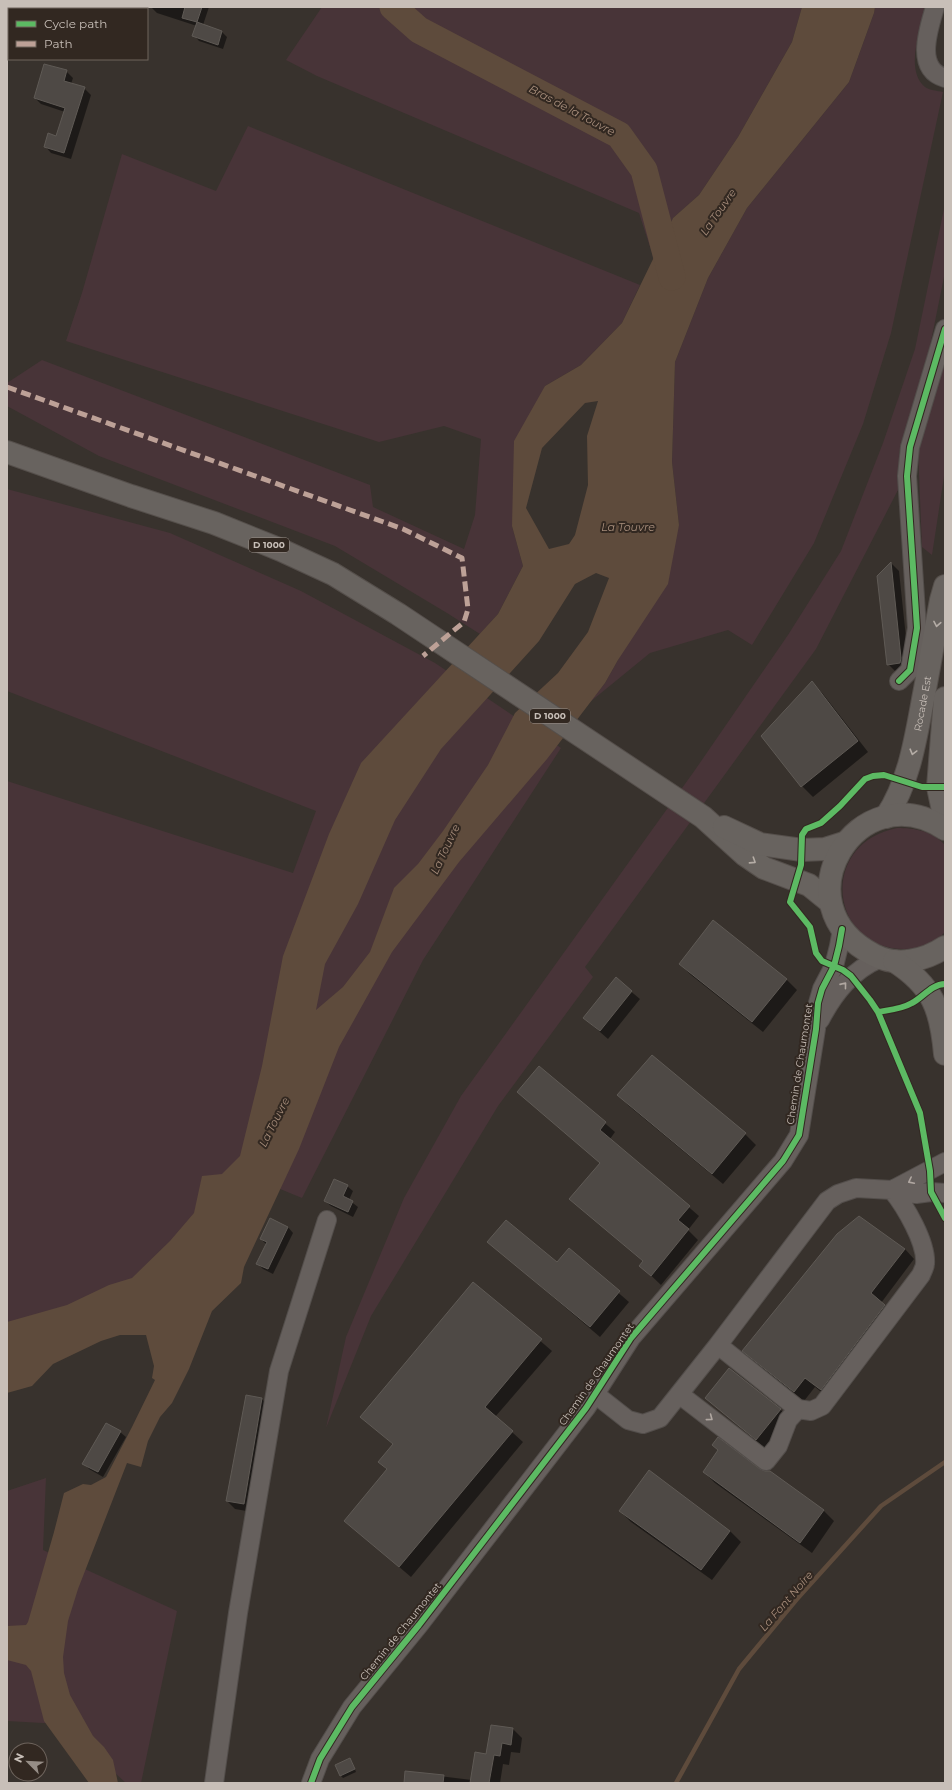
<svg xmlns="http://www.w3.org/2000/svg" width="952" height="1790" font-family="Montserrat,sans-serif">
  <rect width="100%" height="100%" fill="#38322d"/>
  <path fill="#483438" d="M322,7H802L792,42L738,137L699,195L673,218L654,259L639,213L317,76L286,60Z
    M875,7H927C921,28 904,69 925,87C929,90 938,91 943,92L891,333L863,424L814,543L752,645L728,630L650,653L590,702L605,683L618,660L679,525L672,462L675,362L708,278L747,208L849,82L874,13Z
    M248,126L640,285L622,323L581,365L545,386L512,526L523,566L498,614L480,634L447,613L335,546L99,456L7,406V383L42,360L370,485L373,507L464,549L475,515L481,439L444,426L379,442L66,341L82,293L122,154L216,191Z
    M945,204V272L930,346L899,453V488L816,649L585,967L593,977L498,1106L371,1316L326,1428L346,1337L404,1198L461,1096L695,770L788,635L841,551L883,443L915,349Z
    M945,362V470L932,555L922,547L918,450Z
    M7,489L170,533L301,591L435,663L561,748L423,960L302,1198L268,1184L7,1366V781L293,873L316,811L7,691Z
    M897,828C915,828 932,831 945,845V932C934,943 919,949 904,949C830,949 817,844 897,828Z
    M46,1478L43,1550L177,1611L141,1783H126L61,1724L7,1721V1491Z"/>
  <path fill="#5e4b3c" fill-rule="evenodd" d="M802,7H875L874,13L849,82L747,208L708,278L675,362L672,462L679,525L668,584L618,660L605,683L547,759L459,862L392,952L339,1047L299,1149L244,1267L241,1283L212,1311L189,1369L172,1403L160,1417L148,1441L141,1467L127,1463L78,1589L68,1621L63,1657L64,1673L70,1695L93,1736L104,1747L113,1760L118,1783H89L44,1721L31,1671L26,1665L7,1660V1626L26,1625L28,1622L54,1532L64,1493L83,1484L91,1485L106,1477L132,1427L155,1380L152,1378L154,1366L146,1335H120L101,1341L53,1364L32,1386L7,1393V1322L67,1305L109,1285L132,1278L170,1241L194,1213L202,1176L222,1174L240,1156L262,1066L283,956L329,834L361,763L498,614L523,566L512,526L514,441L545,386L581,365L622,323L673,218L699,195L738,137L792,42ZM598,401L587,436L588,485L575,535L569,544L549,549L526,508L542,448L585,403ZM596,573L609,578L588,632L558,673L515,713L488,765L443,831L418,864L394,888L370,952L343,987L316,1010L325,964L358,904L395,820L441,749L539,641L575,584Z"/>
  <path fill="#0007" d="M209,7L203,25L222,32L227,37L223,49L199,41L194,35L197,26L157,13L152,8Z
    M66,71L73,78L71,84L84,88L91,95L71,159L51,153L45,146L57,137L65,112L41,104L35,98Z
    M891,563L899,571L909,666L896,672L888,664L878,576Z
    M812,683L823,694L868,752L813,797L802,786Z
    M680,964L786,979L797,990L763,1032L691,975Z
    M616,979L640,999L608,1039L584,1018Z
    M540,1067L615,1132L610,1139L699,1216L688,1230L698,1240L661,1285L641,1266L644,1262L571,1199L601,1163L518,1092Z
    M619,1095L745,1134L756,1145L723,1184L629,1106Z
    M347,1186L353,1191L349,1200L358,1207L353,1217L331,1206L325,1201Z
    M288,1227L293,1233L273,1274L263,1269L258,1264L266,1244L261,1239Z
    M905,1249L914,1259L881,1303L894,1316L831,1400L815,1387L804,1401L754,1361L744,1351Z
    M569,1250L629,1302L600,1337L499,1251L557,1264Z
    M473,1283L552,1351L495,1417L523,1442L411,1577L345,1521L387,1470L380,1462L394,1445L361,1417Z
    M261,1398L269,1407L252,1512L235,1509L227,1501Z
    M706,1398L780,1409L791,1420L767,1450Z
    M120,1432L126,1437L103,1477L89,1469L84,1463Z
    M713,1445L759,1470L770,1472L824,1511L834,1521L812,1553L715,1483L704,1472L719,1451Z
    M620,1511L730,1531L741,1542L712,1580L631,1522Z
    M492,1726L513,1729L522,1738L520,1753L511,1752L509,1765L503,1764L500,1783H405L406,1772L472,1780L487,1755Z
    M352,1762L356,1772L343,1778L341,1776Z"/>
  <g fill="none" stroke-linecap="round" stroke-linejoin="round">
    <path stroke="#5e4b3c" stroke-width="4.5" d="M676,1783L739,1669L797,1599L881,1506L945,1462"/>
    <path stroke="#5e4b3c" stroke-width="27" d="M393,7L419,30L619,135L644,170L672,277"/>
  </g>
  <path fill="#4e4945" stroke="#5f5a55" d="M185,7H202L197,22L182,18Z
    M197,22L222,31L218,45L192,36Z
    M44,64L67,70L64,81L85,87L64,153L44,147L48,133L56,136L65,108L34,98Z
    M891,562L901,658L900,663L887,665L877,576Z
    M812,681L858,741L801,787L761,736Z
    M713,920L787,979L752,1022L679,964Z
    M616,977L632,991L600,1031L583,1018Z
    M652,1055L746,1133L712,1174L617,1095Z
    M539,1066L606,1122L600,1130L690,1206L678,1220L689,1229L651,1276L639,1266L643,1261L569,1199L600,1163L517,1092Z
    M334,1179L348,1185L343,1196L353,1201L348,1212L324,1201Z
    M859,1216L905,1249L871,1293L885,1305L821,1390L805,1378L794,1392L742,1351L837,1234Z
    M270,1218L288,1227L268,1269L256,1264L267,1242L260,1239Z
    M506,1220L557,1262L569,1248L620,1291L590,1327L487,1242Z
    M473,1282L542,1339L485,1407L513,1431L399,1567L344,1521L387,1469L378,1462L393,1444L360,1417Z
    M729,1368L781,1409L756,1440L705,1398Z
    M246,1395L262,1398L244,1504L226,1501Z
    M106,1423L121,1431L98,1472L82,1464Z
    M718,1437L760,1469L765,1471H770L824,1510L800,1543L703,1472L718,1450L712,1445Z
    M649,1470L730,1531L701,1570L619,1511Z
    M491,1725L513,1728L511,1745L502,1743L500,1756L494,1755L489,1783H470L475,1752L486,1754Z
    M350,1758L355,1769L340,1776L335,1765Z
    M405,1771L444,1775L443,1783H404Z"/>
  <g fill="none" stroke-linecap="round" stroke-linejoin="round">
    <g stroke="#534e4b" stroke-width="20">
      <path id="minor" d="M935,7C929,28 914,69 945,78
        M899,681L910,670L917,628L907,476L910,447L945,329
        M820,1020C834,993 852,970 881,958
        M945,1162L892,1190L916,1194L931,1192L945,1193
        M856,1188L892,1190C905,1206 927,1243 925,1264C925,1267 922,1272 921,1275L822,1406L811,1411L798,1409L718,1345L827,1201L838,1194Z
        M595,1394L628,1420L643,1424L660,1418L718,1345
        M679,1394L766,1461L778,1446L788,1420L798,1409
        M214,1783L238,1613L279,1371L327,1220
        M311,1783L320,1759L352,1707L419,1625L586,1408L631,1338L783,1161L799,1135L816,1029L818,1003L822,989L834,966L839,946L842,929"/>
    </g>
    <g stroke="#554f4b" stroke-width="24">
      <g id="major">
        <path d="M7,452L131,496L214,523L281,550L333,574L398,614L703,817L745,855L764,868L809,885L830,902"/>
        <path d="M945,698L938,787L945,820"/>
        <path id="s1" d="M886,817C910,781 916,736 924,694C930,663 935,632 941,600L945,586"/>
        <path d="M724,827L760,844L802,850L825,849L844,843"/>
        <path d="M945,829C858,771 776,905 874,955C897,967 924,961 945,947"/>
        <path d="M894,961C933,986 941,1009 945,1054"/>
      </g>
    </g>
    <use href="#minor" stroke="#66605d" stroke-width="18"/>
    <use href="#major" stroke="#68635f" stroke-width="22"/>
    <path stroke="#bda197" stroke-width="5" stroke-dasharray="10 5" stroke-linecap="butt" d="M7,387L403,529L462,558L468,609L464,622L423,656"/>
    <g stroke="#322821" stroke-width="8">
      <path id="cycleway" d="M899,681L910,670L917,628L907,476L910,447L945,329
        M945,787H922L884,775L873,776L865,779L840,806L821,823L806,829L802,835L801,865L790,902L810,927L816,953L822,961L843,970L851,976L870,1000L878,1012L920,1113L930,1171L931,1192L945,1218
        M878,1012C889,1010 902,1009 912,1003C922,998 932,984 945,984
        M311,1783L320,1759L352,1707L419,1625L586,1408L631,1338L783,1161L799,1135L816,1029L818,1003L822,989L834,966L839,946L842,929"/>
    </g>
    <use href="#cycleway" stroke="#5cba63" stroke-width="6"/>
  </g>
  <defs><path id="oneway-chevron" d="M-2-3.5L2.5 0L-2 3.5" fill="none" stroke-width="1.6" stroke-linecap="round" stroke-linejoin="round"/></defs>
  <g stroke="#b5ada6">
    <use href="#oneway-chevron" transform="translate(937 624) rotate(100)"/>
    <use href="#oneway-chevron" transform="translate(913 752) rotate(105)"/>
    <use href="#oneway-chevron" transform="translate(753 861) rotate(33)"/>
  </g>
  <g stroke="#b0a7a1">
    <use href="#oneway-chevron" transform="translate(844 985) rotate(-51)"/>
    <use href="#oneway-chevron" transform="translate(911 1181) rotate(153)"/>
    <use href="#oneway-chevron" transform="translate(710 1418) rotate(37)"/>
  </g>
  <g text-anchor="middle" stroke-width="4" stroke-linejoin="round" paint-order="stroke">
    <g fill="#322821" stroke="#9b928b" stroke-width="1">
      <rect x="249" y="538" width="40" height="14" rx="3"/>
      <rect x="530" y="709" width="40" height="14" rx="3"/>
    </g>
    <g font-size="9" font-weight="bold" fill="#c8bfb8">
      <text x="269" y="548">D 1000</text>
      <text x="550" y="719">D 1000</text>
    </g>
    <g font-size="10" fill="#c8bfb8" stroke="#322821">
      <text dy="4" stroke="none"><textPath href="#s1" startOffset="120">Rocade Est</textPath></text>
      <text transform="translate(799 1064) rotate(-81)" y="4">Chemin de Chaumontet</text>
      <text transform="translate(596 1374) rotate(-55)" y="4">Chemin de Chaumontet</text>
      <text transform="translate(400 1631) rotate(-51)" y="4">Chemin de Chaumontet</text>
    </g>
    <g font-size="11" font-style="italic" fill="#a88e7c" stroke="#322821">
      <text transform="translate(572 110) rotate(28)" y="4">Bras de la Touvre</text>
      <text transform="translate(718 212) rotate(-55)" y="4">La Touvre</text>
      <text x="628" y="531">La Touvre</text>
      <text transform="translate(445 849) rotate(-65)" y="4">La Touvre</text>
      <text transform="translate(274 1122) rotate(-63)" y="4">La Touvre</text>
      <text transform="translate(786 1601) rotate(-49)" y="4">La Font Noire</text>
    </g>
  </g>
  <rect width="952" height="1790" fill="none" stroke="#c8bfb8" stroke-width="16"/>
  <rect x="8" y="8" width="140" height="52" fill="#322821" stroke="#6e645d"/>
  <rect x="16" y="21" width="20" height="6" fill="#5cba63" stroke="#6e645d"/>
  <text x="44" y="28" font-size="12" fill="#c8bfb8">Cycle path</text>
  <rect x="16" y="41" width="20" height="6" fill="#bda197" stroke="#6e645d"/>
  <text x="44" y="48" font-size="12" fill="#c8bfb8">Path</text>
  <g transform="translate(28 1762) rotate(294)"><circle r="19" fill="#322821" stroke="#6e645d"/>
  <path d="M0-3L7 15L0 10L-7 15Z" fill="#968e87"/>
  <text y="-6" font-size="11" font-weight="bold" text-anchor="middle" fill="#c8bfb8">N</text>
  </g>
</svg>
